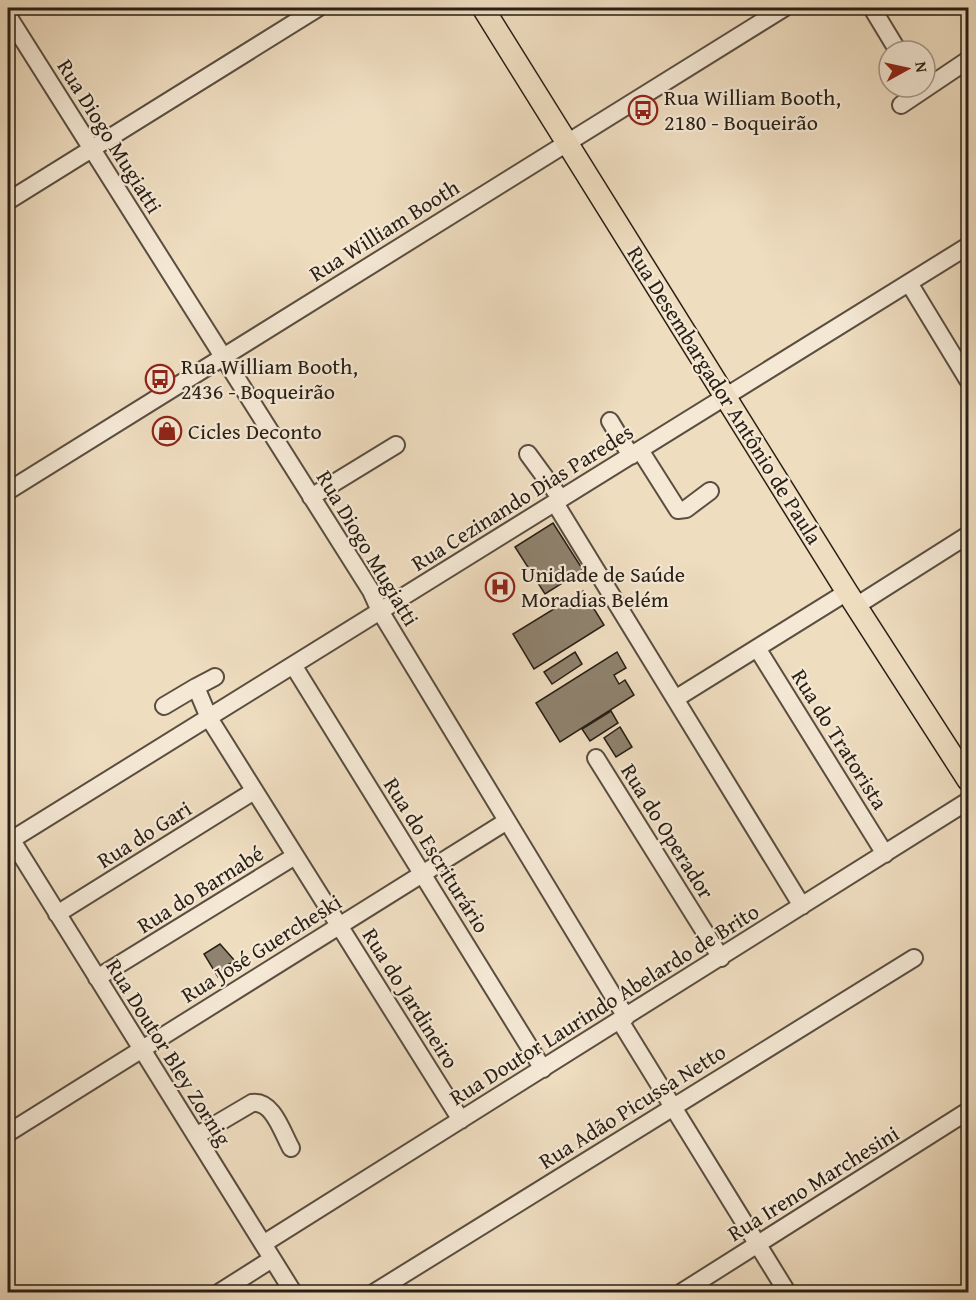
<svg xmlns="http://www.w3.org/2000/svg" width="976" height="1300" font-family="'Gentium Book Plus',serif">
  <rect width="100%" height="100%" fill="#efddc0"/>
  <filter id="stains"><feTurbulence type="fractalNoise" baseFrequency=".00333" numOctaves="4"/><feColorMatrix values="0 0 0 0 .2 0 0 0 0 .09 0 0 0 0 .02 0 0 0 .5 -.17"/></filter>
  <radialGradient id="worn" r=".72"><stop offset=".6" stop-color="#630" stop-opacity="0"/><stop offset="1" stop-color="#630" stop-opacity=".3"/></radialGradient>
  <path fill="#8f826e" stroke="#281f15" stroke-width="1.5" d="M553,523L583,570L545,594L515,547Z
    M583,591L604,625L534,669L513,634Z
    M575,652L582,664L552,684L544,672Z
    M617,652L626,668L614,675L619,684L625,680L634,695L560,742L536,703Z
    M611,711L618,723L590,741L582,729Z
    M620,727L632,747L616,757L604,738Z
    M220,944L235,961L229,964L231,968L218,977L204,954Z"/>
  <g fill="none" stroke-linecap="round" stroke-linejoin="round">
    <g stroke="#5a4e40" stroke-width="20">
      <path id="minor" d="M872,8L898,51
        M8,16L371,591L380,611L626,1017
        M901,105L968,60
        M8,201L318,8
        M909,283L968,380
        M610,421L631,456
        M640,450L678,510L686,509L710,491
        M528,454L561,499
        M8,491L784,8
        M311,497L396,445
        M555,503L802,906
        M856,606L968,535
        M757,648L885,854
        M293,665L543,1069
        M215,677L196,687L209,718L461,1120
        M675,699L847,592
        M164,706L196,687
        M596,758L721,958
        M8,834L293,1292
        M8,842L968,246
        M57,914L254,791
        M97,978L295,856
        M620,1021L787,1292
        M8,1133L507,821
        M196,1136L252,1103C273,1100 282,1132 291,1148
        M263,1244L968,801
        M220,1292L272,1259
        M375,1292L914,958
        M682,1292L968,1111"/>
    </g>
    <g stroke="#281f15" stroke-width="24">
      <path id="major" d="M483,8L847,592L968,780"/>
    </g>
    <use href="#minor" stroke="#f5e9d6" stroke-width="16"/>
    <use href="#major" stroke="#efddc0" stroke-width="21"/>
  </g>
  <defs>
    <g id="bus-ring" transform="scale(1.5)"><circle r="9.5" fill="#f5e9d6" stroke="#8f2418" stroke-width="1.5"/><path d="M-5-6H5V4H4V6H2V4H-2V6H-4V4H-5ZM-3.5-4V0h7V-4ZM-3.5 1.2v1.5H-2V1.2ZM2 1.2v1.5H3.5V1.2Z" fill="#8f2418"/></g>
    <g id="shop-ring" transform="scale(1.5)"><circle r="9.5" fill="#f5e9d6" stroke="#8f2418" stroke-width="1.5"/><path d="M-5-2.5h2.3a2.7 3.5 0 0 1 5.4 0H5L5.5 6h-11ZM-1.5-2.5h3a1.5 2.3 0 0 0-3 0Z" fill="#8f2418"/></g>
    <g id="hospital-ring" transform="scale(1.5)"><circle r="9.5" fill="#f5e9d6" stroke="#8f2418" stroke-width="1.5"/><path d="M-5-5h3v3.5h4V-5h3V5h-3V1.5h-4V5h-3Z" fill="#8f2418"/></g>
  </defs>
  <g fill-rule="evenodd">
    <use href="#bus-ring" x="643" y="110"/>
    <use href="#bus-ring" x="160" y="379"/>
    <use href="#shop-ring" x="167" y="431"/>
    <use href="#hospital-ring" x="500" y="587"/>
  </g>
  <g text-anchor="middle" stroke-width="4.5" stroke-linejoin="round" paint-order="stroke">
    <g font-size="22" fill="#281f15" stroke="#f5e9d6" text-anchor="start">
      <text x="664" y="105">Rua William Booth,<tspan x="664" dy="25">2180 - Boqueirão</tspan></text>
      <text x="181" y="374">Rua William Booth,<tspan x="181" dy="25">2436 - Boqueirão</tspan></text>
      <text x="188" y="439">Cicles Deconto</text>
      <text x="521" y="582">Unidade de Saúde<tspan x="521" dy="25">Moradias Belém</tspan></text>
    </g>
    <g font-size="22" fill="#281f15" stroke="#f5e9d6">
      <text transform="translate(110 136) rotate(58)" y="8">Rua Diogo Mugiatti</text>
      <text transform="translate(384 230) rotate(-32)" y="8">Rua William Booth</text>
      <text transform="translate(725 395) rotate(58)" y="8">Rua Desembargador Antônio de Paula</text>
      <text transform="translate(522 497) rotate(-32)" y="8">Rua Cezinando Dias Paredes</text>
      <text transform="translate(368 548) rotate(59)" y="8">Rua Diogo Mugiatti</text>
      <text transform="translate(840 739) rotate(58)" y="8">Rua do Tratorista</text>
      <text transform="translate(668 831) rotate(58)" y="8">Rua do Operador</text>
      <text transform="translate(144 834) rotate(-32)" y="8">Rua do Gari</text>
      <text transform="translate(437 855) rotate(58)" y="8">Rua do Escriturário</text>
      <text transform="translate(200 889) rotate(-32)" y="8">Rua do Barnabé</text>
      <text transform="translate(261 948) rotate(-32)" y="8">Rua José Guercheski</text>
      <text transform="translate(411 998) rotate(58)" y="8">Rua do Jardineiro</text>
      <text transform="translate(604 1004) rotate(-32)" y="8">Rua Doutor Laurindo Abelardo de Brito</text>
      <text transform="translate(169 1052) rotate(58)" y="8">Rua Doutor Bley Zornig</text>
      <text transform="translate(632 1106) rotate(-32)" y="8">Rua Adão Picussa Netto</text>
      <text transform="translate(813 1183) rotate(-32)" y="8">Rua Ireno Marchesini</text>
    </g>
  </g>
  <rect width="976" height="1300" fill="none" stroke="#efddc0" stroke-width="30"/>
  <rect x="9" y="9" width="958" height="1282" fill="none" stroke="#281f15" stroke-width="3"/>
  <rect x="15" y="15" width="946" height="1270" fill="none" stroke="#281f15" stroke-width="1.5"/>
  <g transform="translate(907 69) rotate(82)"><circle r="28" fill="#f5e9d6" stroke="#a39889" stroke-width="1.5"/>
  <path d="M0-4.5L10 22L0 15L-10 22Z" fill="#8f2418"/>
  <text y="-9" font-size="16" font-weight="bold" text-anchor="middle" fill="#281f15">N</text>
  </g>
  <rect width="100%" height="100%" filter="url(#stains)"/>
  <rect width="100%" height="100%" fill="url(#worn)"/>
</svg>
